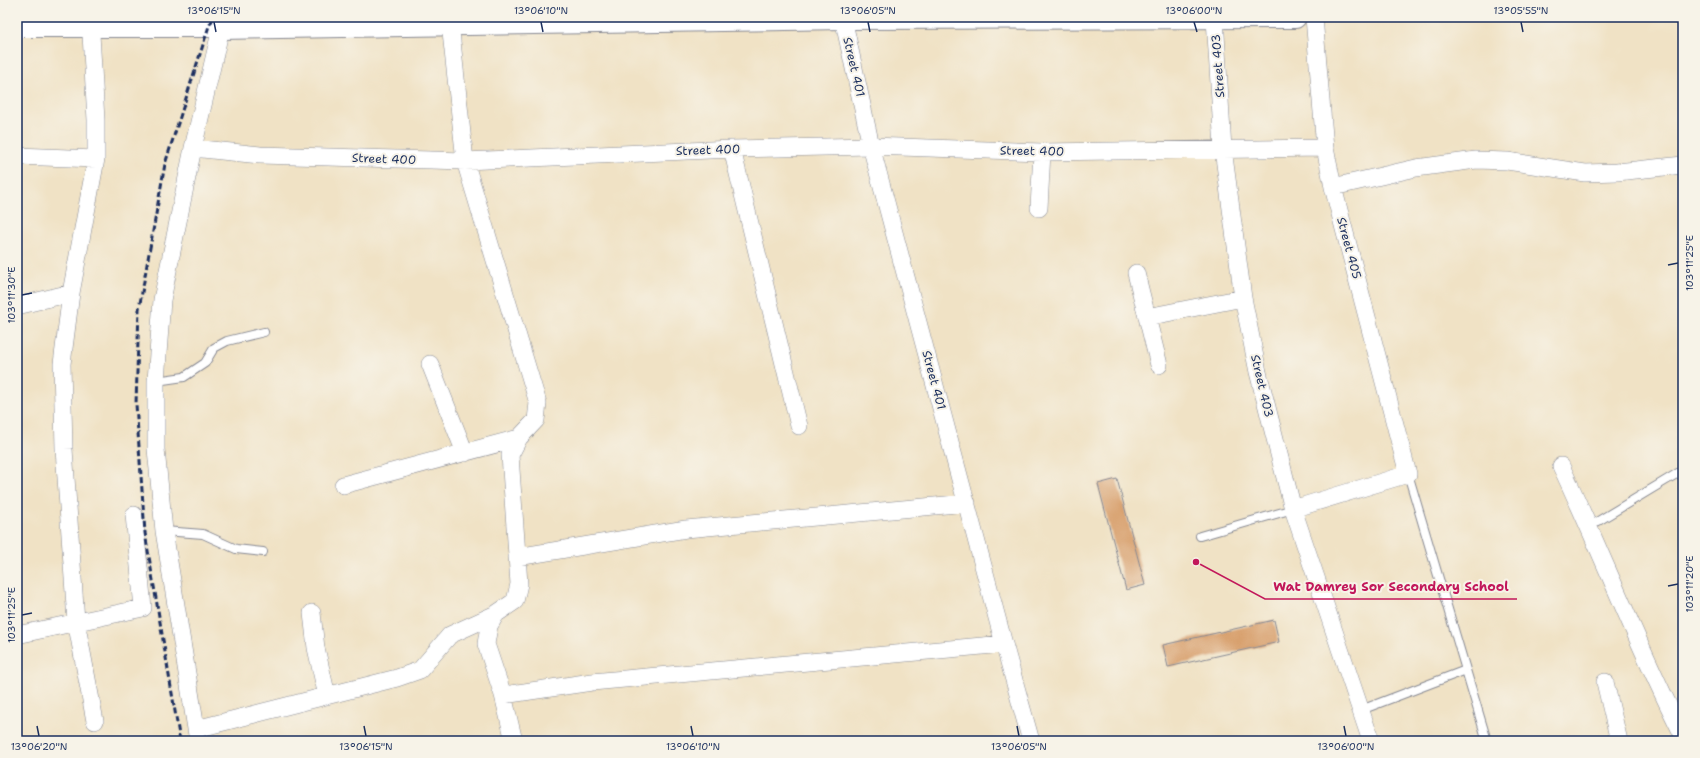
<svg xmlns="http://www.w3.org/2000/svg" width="1700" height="758" font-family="'Shantell Sans',sans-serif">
  <rect width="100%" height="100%" fill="#f7f3e8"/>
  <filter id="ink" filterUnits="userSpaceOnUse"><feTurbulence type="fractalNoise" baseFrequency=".025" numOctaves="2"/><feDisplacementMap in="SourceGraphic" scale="8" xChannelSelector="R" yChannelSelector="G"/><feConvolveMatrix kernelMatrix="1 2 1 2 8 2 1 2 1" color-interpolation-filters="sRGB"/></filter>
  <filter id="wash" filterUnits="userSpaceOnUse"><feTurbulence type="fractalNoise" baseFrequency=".012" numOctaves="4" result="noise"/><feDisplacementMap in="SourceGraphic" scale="16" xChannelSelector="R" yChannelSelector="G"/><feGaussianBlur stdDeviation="0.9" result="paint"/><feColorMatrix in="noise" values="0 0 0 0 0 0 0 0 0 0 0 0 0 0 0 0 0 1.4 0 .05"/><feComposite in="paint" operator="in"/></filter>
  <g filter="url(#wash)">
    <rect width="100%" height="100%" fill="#f0e2c5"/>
    <g id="blocks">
      <path fill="#d79d69" d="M1117,479L1145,585L1126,590L1098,484Z
        M1274,620L1279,642L1168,667L1163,645Z"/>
    </g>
  </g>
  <g filter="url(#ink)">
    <use href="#blocks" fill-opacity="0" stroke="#868892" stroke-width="1"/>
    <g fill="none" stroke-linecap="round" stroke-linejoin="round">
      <g stroke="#868892" stroke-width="10">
        <path id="lane" d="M156,381L184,377L205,363L214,348L227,341L264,332
          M1408,474L1487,741
          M1590,526L1683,470
          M164,531L203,534L236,549L263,552
          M1200,536L1293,509
          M1361,710L1466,670"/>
      </g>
      <g stroke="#868892" stroke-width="18">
        <path id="street" d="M90,17L96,120V159L71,293L62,364L64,449L76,621L95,721
          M843,18L871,146L1004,644L1031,741
          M1215,18L1223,149L1243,298L1258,372L1293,509L1371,741
          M450,23L465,161L538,403L536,420L519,438L510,455L519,584L515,601L496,614L489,626L486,644L503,695L514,741
          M193,148L260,155L465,161L732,149L871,146L1042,152L1325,148
          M732,149L799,426
          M17,156L96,159
          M1333,187L1416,168L1476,160L1507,161L1585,173L1617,172L1683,165
          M1039,208L1042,152
          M1136,273L1159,365
          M17,306L71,293
          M1147,317L1243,298
          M430,364L465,453
          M1561,466C1603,555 1638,647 1683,735
          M343,485L519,438
          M1293,509L1408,474L1333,187L1325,148L1314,17
          M517,557L686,529L967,503
          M312,613L316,648L327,696
          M17,635L143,608L134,515
          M1605,682L1619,741
          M503,695L592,682L1004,644
          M196,729L397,678L420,670L450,635L496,614
          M198,741L164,531L156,449V381L162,300L193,148L221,28L225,18"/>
      </g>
      <g stroke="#868892" stroke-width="24">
        <path id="secondary" d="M17,26H209L221,28L843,18L1295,17"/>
      </g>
      <use href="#lane" stroke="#fff" stroke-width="8"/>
      <use href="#street" stroke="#fff" stroke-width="17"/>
      <use href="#secondary" stroke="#fff" stroke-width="22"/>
      <path stroke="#1b2f5e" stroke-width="3" stroke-dasharray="6 3" stroke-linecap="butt" d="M180,741L145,533L136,404L139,309L165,164L209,26L214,17"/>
    </g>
  </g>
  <path fill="none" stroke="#1b2f5e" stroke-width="1.5" d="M214,22L216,32M541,22L543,32M868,22L870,32M1194,22L1197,32M1521,22L1523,32M1668,265L1678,263M22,295L32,293M1668,586L1678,584M22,615L32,613M37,726L39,736M364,726L366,736M691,726L693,736M1017,726L1019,736M1344,726L1346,736"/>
  <g text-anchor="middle" stroke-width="4" stroke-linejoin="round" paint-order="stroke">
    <g font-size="12" fill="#1b2f5e" stroke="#f7f3e8">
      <text transform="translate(1218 66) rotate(-94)" y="4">Street 403</text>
      <text transform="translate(854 67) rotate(77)" y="4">Street 401</text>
      <text transform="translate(708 150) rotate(-2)" y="4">Street 400</text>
      <text transform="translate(1032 151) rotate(1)" y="4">Street 400</text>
      <text transform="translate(384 159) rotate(2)" y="4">Street 400</text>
      <text transform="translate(1349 248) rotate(75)" y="4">Street 405</text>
      <text transform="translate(934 380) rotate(75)" y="4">Street 401</text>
      <text transform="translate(1262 386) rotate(77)" y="4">Street 403</text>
    </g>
  </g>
  <path fill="none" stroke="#c2185b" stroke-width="1.5" d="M1196 562L1265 599H1517"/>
  <circle fill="#c2185b" stroke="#f7f3e8" stroke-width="1.5" cx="1196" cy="562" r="4"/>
  <g font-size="13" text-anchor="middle" font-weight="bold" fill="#c2185b" stroke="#f7f3e8" stroke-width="4" stroke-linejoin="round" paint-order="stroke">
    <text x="1391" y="591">Wat Damrey Sor Secondary School</text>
  </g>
  <rect width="1700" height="758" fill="none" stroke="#f7f3e8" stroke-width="44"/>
  <rect x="22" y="22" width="1656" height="714" fill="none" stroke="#1b2f5e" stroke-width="1.5"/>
  <g font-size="10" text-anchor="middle" fill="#1b2f5e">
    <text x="214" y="14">13°06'15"N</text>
    <text x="541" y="14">13°06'10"N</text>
    <text x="868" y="14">13°06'05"N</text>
    <text x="1194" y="14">13°06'00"N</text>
    <text x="1521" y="14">13°05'55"N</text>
    <text transform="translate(1689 263) rotate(-90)" y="4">103°11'25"E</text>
    <text transform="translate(11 295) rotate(-90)" y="4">103°11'30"E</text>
    <text transform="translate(1689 584) rotate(-90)" y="4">103°11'20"E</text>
    <text transform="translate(11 615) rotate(-90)" y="4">103°11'25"E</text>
    <text x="39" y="750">13°06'20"N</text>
    <text x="366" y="750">13°06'15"N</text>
    <text x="693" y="750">13°06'10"N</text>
    <text x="1019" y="750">13°06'05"N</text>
    <text x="1346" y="750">13°06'00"N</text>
  </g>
</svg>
